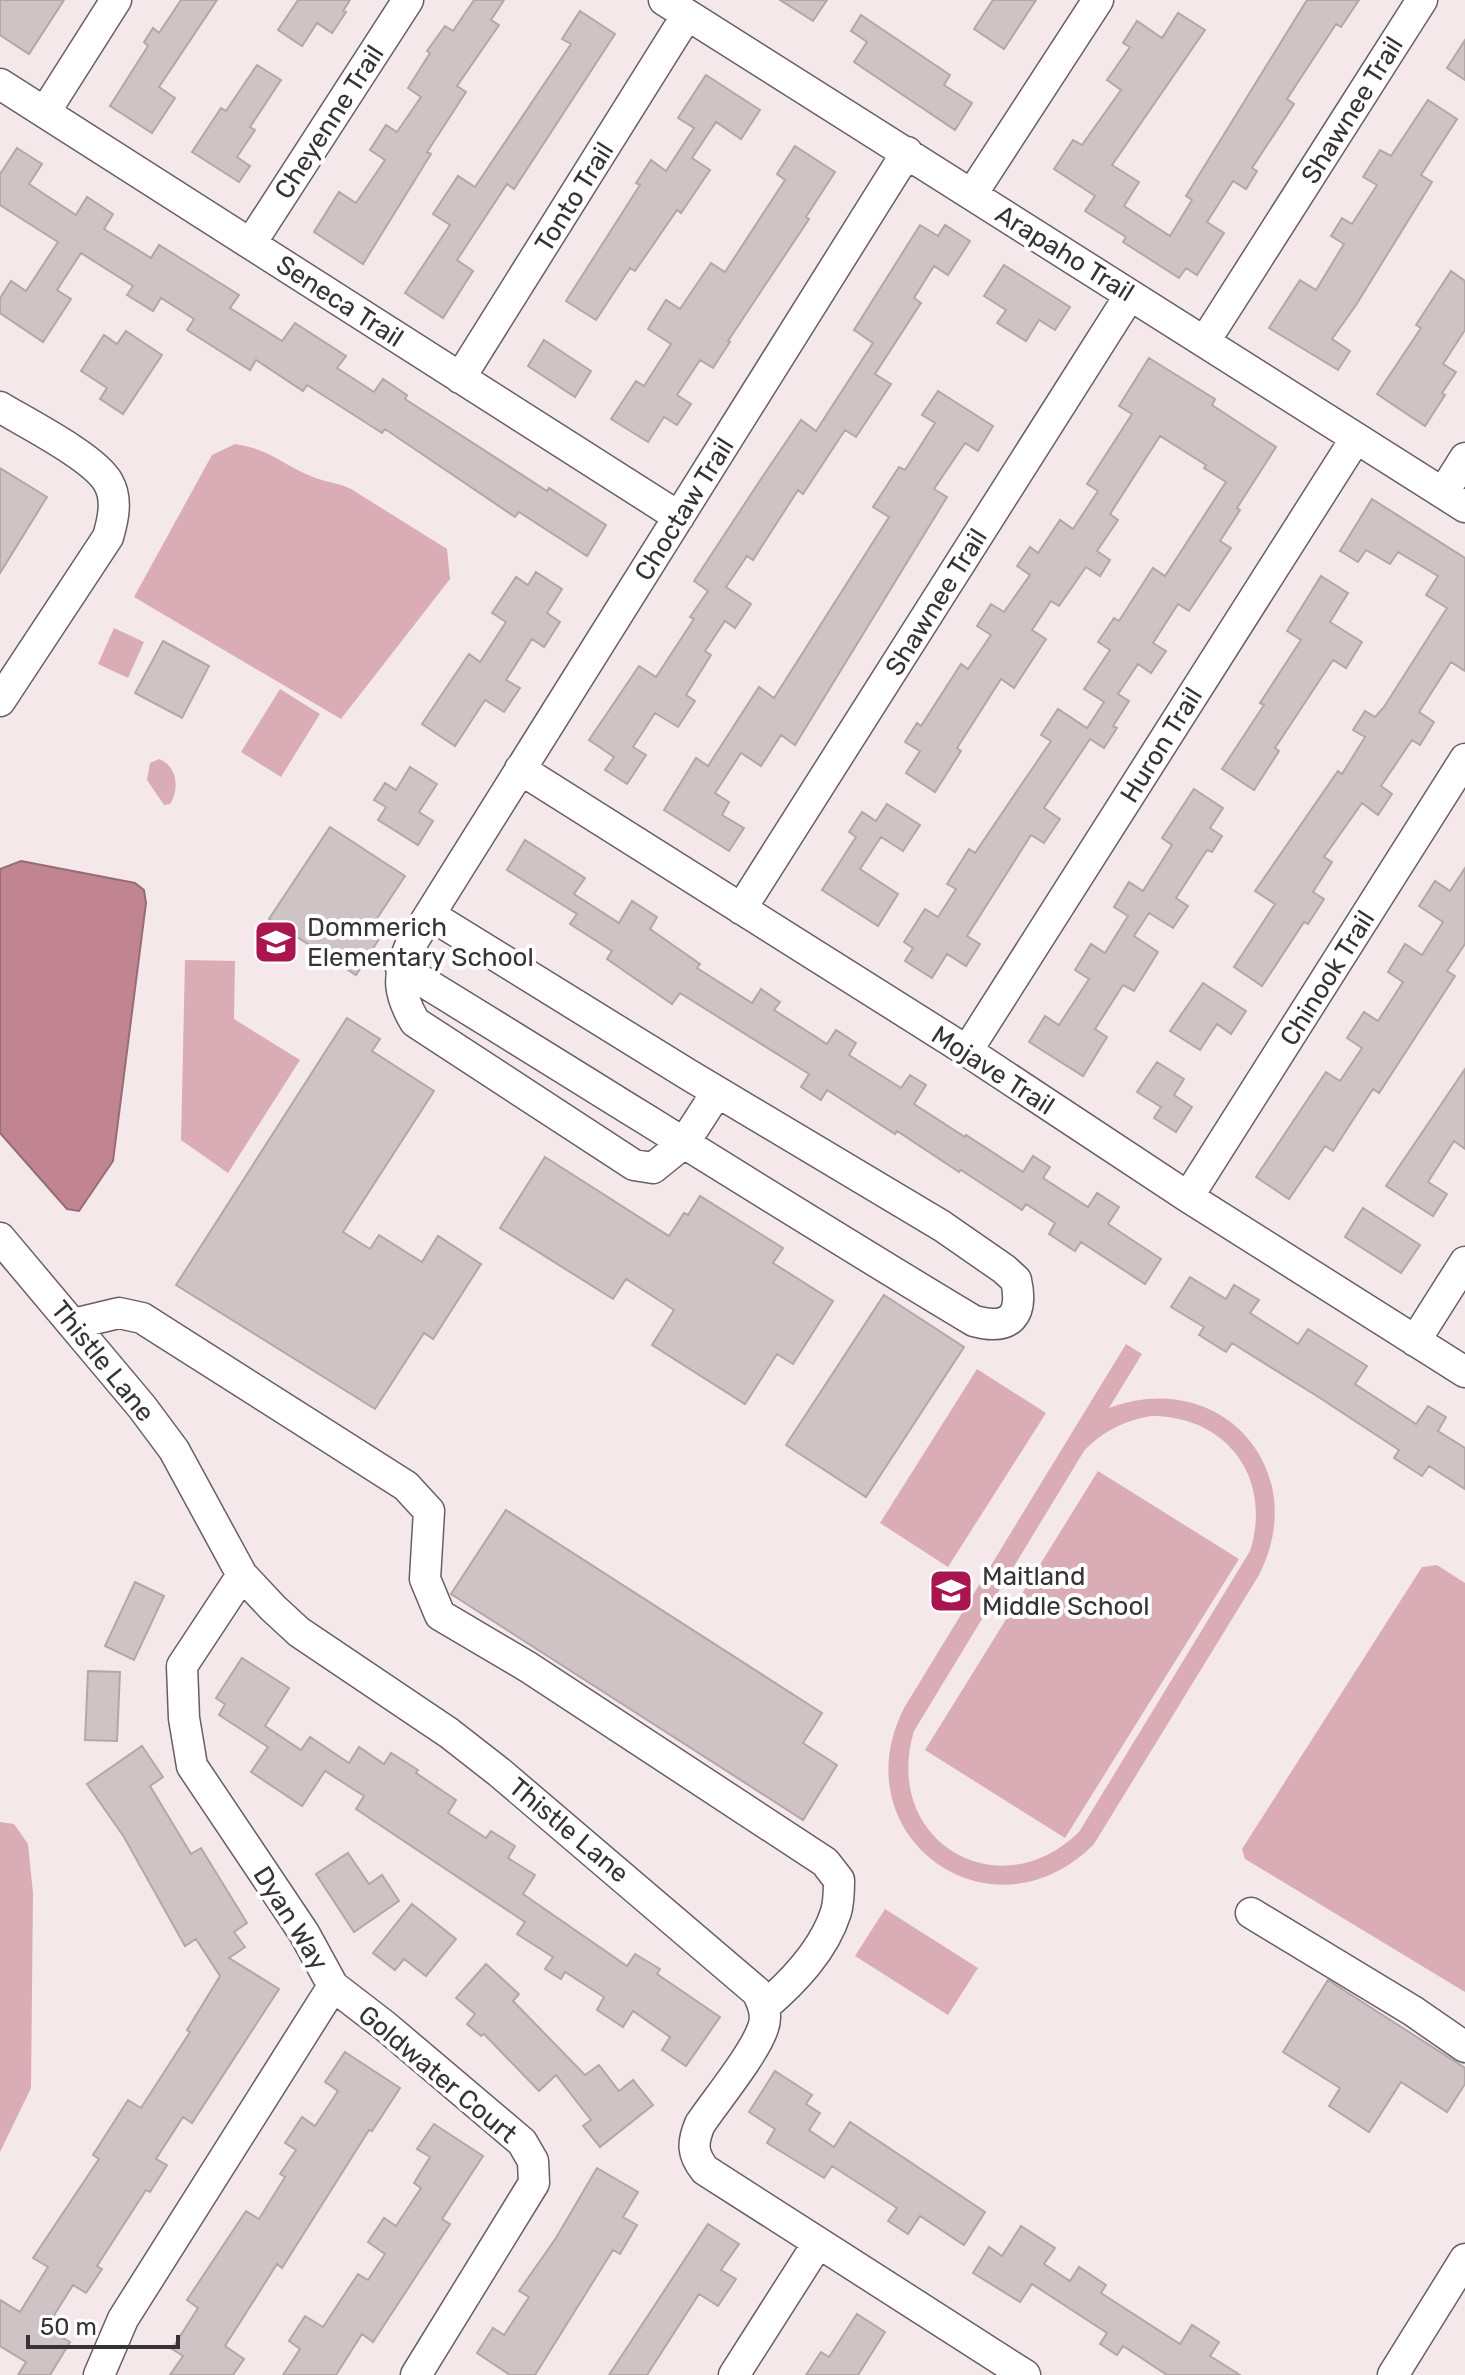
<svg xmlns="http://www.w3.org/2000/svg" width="1465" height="2375" font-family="Rubik,sans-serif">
  <rect width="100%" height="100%" fill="#f5e8ea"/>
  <path fill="#daadb6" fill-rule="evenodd" d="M235,444C270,449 284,466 313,477C326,482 339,483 351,489L447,549L450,579L341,719L134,597L212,455Z
    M114,628L144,642L128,678L98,664Z
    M280,689L320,714L281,777L241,752Z
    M159,759C177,766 180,788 170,804L164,805L147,780L150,763Z
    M185,960L235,961L234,1019L300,1060L228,1173L181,1140Z
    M1126,1344L1142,1354L1109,1408C1220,1366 1313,1469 1259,1575L1094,1844C992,1947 839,1837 904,1708ZM1151,1416C1227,1416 1273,1478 1250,1551L1079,1832C998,1911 881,1840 914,1731L1084,1451C1103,1431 1124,1421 1151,1416Z
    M977,1369L1046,1413L948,1567L880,1523Z
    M1098,1471L1239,1559L1065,1838L925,1750Z
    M1437,1565L1465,1583V1992L1245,1859L1242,1849L1422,1567Z
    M0,1822L14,1824L28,1844L33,1893L31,2088L0,2152Z
    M885,1909L978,1968L948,2015L855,1956Z"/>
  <path fill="#c08591" stroke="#976c75" stroke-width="2" d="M21,861L135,883L144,890L146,903L113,1161L79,1211L67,1209L0,1133V869Z"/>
  <path fill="#d0c3c5" stroke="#b3a7a9" stroke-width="2" d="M0,0H64L29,54L0,35Z
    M181,0H217L159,87L175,98L152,133L110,106L148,46L144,42L153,28L159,33Z
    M298,0H350L343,11L346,12L332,33L317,23L302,46L278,30Z
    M474,0H504L491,20L499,25L457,86L466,92L427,152L431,154L363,264L314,232L339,192L356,203L385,160L370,150L386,125L397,132L421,97L408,88L430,53L427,51L445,26L453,31Z
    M780,0H827L813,21Z
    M993,0H1036L1004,49L974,29Z
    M1307,0H1359L1341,27L1336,24L1287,99L1294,104L1252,168L1257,171L1246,189L1233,181L1207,222L1224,233L1197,275L1186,268L1179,278L1123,242L1126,237L1085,211L1095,196L1054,169L1073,140L1082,145L1121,90L1107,80L1130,47L1123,43L1137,21L1162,38L1178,13L1205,30L1112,165L1139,182L1124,206L1170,236L1192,200L1186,196Z
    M580,11L615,34L514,189L507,184L457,260L473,271L443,318L405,293L450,225L433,214L458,176L475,187L571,44L562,39Z
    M861,15L950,75L944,85L972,103L955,130L854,62L867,42L851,31Z
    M1465,40V80L1447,68Z
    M257,65L281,80L250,127L255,130L237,157L250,166L239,182L192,152L221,108L226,111Z
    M706,75L760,110L741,139L716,122L692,158L710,170L681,213L677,210L635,271L630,268L596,320L566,301L640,185L636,183L651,160L666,171L694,128L678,118Z
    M1428,100L1457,119L1421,175L1432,182L1356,305L1332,339L1350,351L1338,370L1269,328L1300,280L1316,290L1344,244L1331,236L1342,218L1352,224L1377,185L1363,177L1380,150L1391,156Z
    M795,146L835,172L806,217L809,219L728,341L730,342L713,368L700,360L677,395L691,404L677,425L664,417L648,442L611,419L636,381L644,386L671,344L648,329L666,300L680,309L711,263L725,272L785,180L777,174Z
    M17,148L42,164L29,184L76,215L87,197L113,214L104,229L151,258L159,245L185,261L239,295L230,308L282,341L295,323L346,356L337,368L374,392L383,379L407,395L405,399L547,491L549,488L606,525L587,556L519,512L515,517L385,429L382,433L307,385L303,391L256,360L250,370L187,330L194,319L161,298L153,311L127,295L133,286L81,253L57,290L71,299L43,342L0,313V298L11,281L26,291L58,242L0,205V174Z
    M920,225L938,236L945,225L970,241L948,275L934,266L914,298L921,303L875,374L891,384L856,437L845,430L803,494L798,490L753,560L747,556L726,587L751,604L735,628L725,621L705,651L711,655L686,695L695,701L678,727L655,713L633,747L646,755L627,784L605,770L614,757L589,740L639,666L656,677L694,619L690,617L708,591L694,581L759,482L801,420L816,431L873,343L854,330Z
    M1004,265L1070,307L1055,330L1039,320L1026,341L997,323L1006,310L984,296Z
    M1451,271L1465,281V330L1443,364L1456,372L1442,393L1445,395L1425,426L1377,394L1421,328L1416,325Z
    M126,331L162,355L123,414L100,399L107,388L81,371L104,335L117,344Z
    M544,340L591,371L575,397L528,366Z
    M1149,358L1215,399L1212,405L1276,447L1237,508L1240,510L1220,541L1231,548L1189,611L1178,604L1153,643L1166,651L1151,673L1138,664L1118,694L1129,701L1113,726L1117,728L1104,748L1090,739L1044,808L1060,819L1044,843L1031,835L967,936L980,944L966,966L947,954L932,978L905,961L913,948L904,942L925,909L938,917L956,889L947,884L969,849L975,853L1051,741L1041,735L1058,709L1087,728L1104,702L1084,689L1110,650L1098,642L1114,618L1119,621L1153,568L1165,576L1226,482L1204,468L1206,465L1160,436L1110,514L1118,520L1097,551L1110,560L1100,576L1086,567L1059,606L1051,601L1032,630L1046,639L1014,688L1001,679L957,748L961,751L935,792L906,773L920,751L905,742L917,723L921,726L961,664L968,669L991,635L977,626L991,604L1004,612L1030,575L1017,566L1030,547L1038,553L1060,520L1073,529L1098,491L1087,484L1132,414L1119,406Z
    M938,391L993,426L978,451L965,443L934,489L947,497L795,745L781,735L761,766L741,753L715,793L729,802L722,815L744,828L729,851L664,810L696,758L708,766L759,687L774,698L889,517L873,507L899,467L905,470L935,423L922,415Z
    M0,468L47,497L0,573Z
    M1372,499L1465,558V671L1451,662L1419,712L1434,722L1420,745L1412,740L1381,786L1392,794L1378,815L1362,803L1324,857L1332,862L1313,892L1324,899L1308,924L1304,922L1262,986L1234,967L1275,904L1255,891L1338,771L1342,774L1365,737L1353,730L1365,711L1375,717L1384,707L1447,608L1426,595L1438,576L1398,552L1390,564L1366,550L1358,562L1340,551Z
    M536,572L562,589L547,613L560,622L544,647L532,639L506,680L520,688L504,712L485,700L455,746L422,724L469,654L480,662L506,622L492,613L516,577L528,585Z
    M1321,576L1348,593L1330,622L1362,642L1346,668L1333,660L1275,748L1279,751L1254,790L1222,769L1264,705L1260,703L1301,640L1287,631Z
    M163,641L209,666L182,718L135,693Z
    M410,767L437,784L419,812L433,821L418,845L378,820L386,807L374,800L385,783L396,790Z
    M1194,789L1223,808L1210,828L1222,836L1212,852L1207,850L1176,898L1188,906L1173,928L1149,913L1134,936L1158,952L1134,991L1123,985L1095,1029L1107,1037L1083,1076L1029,1042L1045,1016L1059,1025L1089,979L1075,970L1091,944L1105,953L1128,916L1114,907L1129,882L1143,891L1172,845L1162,838Z
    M887,804L920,825L903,851L881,837L860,869L898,894L878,926L822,890L856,837L849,832L862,812L876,821Z
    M330,827L405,876L368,932L379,939L356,975L269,919Z
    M525,840L585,878L574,894L619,923L632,901L657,917L650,929L700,964L697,968L752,1003L761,989L780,1002L774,1010L827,1044L836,1030L856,1043L849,1055L901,1088L910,1075L926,1085L914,1104L965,1137L966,1135L1023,1172L1033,1156L1050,1167L1043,1178L1088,1207L1097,1193L1119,1207L1108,1224L1161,1259L1145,1284L1081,1242L1075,1251L1049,1234L1055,1223L1026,1204L1022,1210L961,1170L959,1172L897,1131L895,1134L827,1090L821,1100L801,1087L809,1074L680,993L672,1004L607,959L612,951L570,924L577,914L507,870Z
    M1465,868V944L1447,971L1455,976L1379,1093L1373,1089L1333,1151L1325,1146L1289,1199L1256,1177L1326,1072L1340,1081L1362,1048L1347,1038L1364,1012L1378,1021L1403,982L1388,972L1405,944L1422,955L1443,922L1419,906L1435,881L1450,891Z
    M1203,983L1246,1011L1231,1034L1217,1024L1200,1050L1170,1031Z
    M347,1018L380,1039L372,1051L434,1091L343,1232L370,1249L379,1235L422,1262L438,1236L481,1264L433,1339L424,1333L375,1409L176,1285Z
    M1157,1062L1184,1079L1174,1095L1192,1107L1176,1132L1154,1118L1161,1107L1137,1092Z
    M1465,1069V1149L1454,1141L1428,1182L1447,1194L1433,1216L1386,1186Z
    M545,1157L669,1236L684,1213L688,1215L700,1196L783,1248L773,1263L833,1301L793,1364L777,1354L745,1404L652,1345L674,1310L626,1279L613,1299L500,1228Z
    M1363,1208L1420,1245L1401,1273L1345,1237Z
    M1190,1277L1226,1299L1234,1285L1259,1300L1250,1313L1298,1344L1308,1329L1367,1366L1355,1384L1416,1424L1428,1406L1446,1417L1438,1431L1465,1448V1489L1429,1466L1422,1476L1394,1458L1399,1450L1320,1398L1232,1343L1226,1352L1199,1335L1204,1327L1171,1307Z
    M884,1295L964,1347L866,1497L786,1445Z
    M506,1510L822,1713L803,1743L837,1765L803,1820L451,1594Z
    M135,1582L164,1596L134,1660L105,1646Z
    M242,1658L289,1688L265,1726L301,1750L310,1737L349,1763L359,1747L384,1764L391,1753L418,1770L416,1773L456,1800L448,1813L486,1838L491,1831L515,1846L508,1858L535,1875L523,1894L627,1966L635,1954L660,1969L657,1974L720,2017L686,2066L662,2050L670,2037L633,2011L623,2027L597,2010L604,1997L565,1972L561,1979L545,1969L553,1957L517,1934L525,1922L356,1809L364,1796L325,1771L302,1806L251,1772L268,1747L219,1715L225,1704L216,1698Z
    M88,1671L120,1672L117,1741L85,1740Z
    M142,1746L163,1777L150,1786L191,1854L201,1848L247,1923L234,1932L245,1947L229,1958L279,1989L192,2123L183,2117L156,2159L167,2165L150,2192L146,2190L97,2266L102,2269L86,2293L73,2285L46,2328L70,2342L50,2375H18L26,2362L0,2346V2300L20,2312L48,2267L33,2258L99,2159L93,2155L128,2100L141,2108L190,2032L187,2030L220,1976L196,1939L185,1946L124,1837L87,1784Z
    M348,1853L369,1884L382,1875L399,1901L354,1932L316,1874Z
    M412,1904L456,1939L426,1976L404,1959L395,1970L373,1953Z
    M486,1964L519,1994L513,2001L585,2075L599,2065L619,2091L633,2080L653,2105L600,2147L583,2126L591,2120L556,2075L539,2091L484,2034L481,2036L467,2024L475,2014L456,1998Z
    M1328,1980L1465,2068V2084L1447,2112L1401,2082L1369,2132L1329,2106L1340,2088L1283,2052Z
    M345,2052L400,2088L372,2131L369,2130L282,2268L277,2264L225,2346L244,2359L233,2375H170L183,2356L172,2349L198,2308L187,2300L246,2211L259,2219L285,2177L280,2174L296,2150L285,2143L302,2117L315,2126L338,2091L325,2082Z
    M775,2071L812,2095L806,2104L820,2113L809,2130L834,2147L850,2122L985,2212L964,2245L920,2216L908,2234L888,2221L897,2208L832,2166L824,2178L767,2143L775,2129L749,2112Z
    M434,2124L483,2156L442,2219L450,2224L373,2342L362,2334L336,2375H283L300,2349L289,2341L305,2316L323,2327L358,2274L368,2280L385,2254L368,2242L384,2218L396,2226L421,2188L414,2183L430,2157L417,2149Z
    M597,2168L638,2192L623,2217L637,2225L620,2254L613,2250L535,2375H510L477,2353L493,2328L504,2335L529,2297L519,2291L556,2238Z
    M708,2224L739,2244L721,2270L736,2279L718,2306L699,2294L647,2375H609Z
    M1021,2226L1055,2248L1044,2264L1070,2281L1079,2267L1106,2285L1101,2293L1180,2344L1192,2325L1219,2342L1210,2356L1240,2375H1167L1123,2346L1117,2355L1100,2344L1107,2333L1032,2284L1020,2302L973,2273L989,2247L1002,2256Z
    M857,2314L885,2332L858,2375H806L821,2352L829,2357Z"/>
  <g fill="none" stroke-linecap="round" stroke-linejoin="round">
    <g stroke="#695e60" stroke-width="33">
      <path id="minor" d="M664,0L1465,507
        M0,84L679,517
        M45,112L116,0
        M972,194L1098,0
        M251,243L408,0
        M1205,341L1422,0
        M460,378L687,15
        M0,407C26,423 94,457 108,482C118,499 113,520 108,537L0,701
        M1443,493L1465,458
        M520,769L967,1051L1188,1197L1465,1372
        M741,909L1130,295
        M401,968C593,1085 782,1206 974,1321C1010,1331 1024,1316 1016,1280L1004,1269L942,1226L689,1075L430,915
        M967,1051L1356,438
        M717,1092L684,1143L653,1168L634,1165L415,1022C398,993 397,977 410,946L907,152
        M1188,1197L1465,759
        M0,1238L142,1407L174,1450L242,1575L273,1608L299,1632L449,1733L499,1772L757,1992C763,2003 768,2015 763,2028C754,2054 717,2099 700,2124C692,2143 692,2154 705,2170L1025,2375
        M73,1324L119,1313L142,1318L406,1486L429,1511L425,1579L440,1615L528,1667L825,1862L839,1880C839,1890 839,1902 836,1912C824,1950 794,1981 765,2006
        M1415,1341L1465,1262
        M242,1575L182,1666L184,1718L192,1766L304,1933L333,1986L385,2026L522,2142L533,2161L534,2183L416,2375
        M1251,1913L1413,2011L1465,2047
        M99,2375L123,2319L333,1986
        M734,2375L818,2243
        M1393,2375L1465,2259"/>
    </g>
    <use href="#minor" stroke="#fff" stroke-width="30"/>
  </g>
  <defs>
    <g id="school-square" transform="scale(2.3)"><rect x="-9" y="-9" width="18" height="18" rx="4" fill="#a9164f" stroke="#fff"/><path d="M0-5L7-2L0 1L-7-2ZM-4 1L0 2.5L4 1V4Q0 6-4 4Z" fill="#fff"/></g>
  </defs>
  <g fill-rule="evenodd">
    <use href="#school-square" x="276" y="942"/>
    <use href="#school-square" x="951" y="1591"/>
  </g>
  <g text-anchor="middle" stroke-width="8" stroke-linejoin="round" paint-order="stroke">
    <g font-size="26" fill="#373233" stroke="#fff">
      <text transform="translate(1352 110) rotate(-58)" y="9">Shawnee Trail</text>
      <text transform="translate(329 122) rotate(-57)" y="9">Cheyenne Trail</text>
      <text transform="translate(574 197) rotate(-58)" y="9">Tonto Trail</text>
      <text transform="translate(1065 253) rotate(32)" y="9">Arapaho Trail</text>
      <text transform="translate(340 301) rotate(33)" y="9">Seneca Trail</text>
      <text transform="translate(684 509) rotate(-58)" y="9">Choctaw Trail</text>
      <text transform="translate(936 602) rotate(-58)" y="9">Shawnee Trail</text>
      <text transform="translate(1161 745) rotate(-58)" y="9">Huron Trail</text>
      <text transform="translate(1327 978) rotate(-58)" y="9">Chinook Trail</text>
      <text transform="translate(993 1070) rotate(33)" y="9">Mojave Trail</text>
      <text transform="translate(103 1361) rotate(51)" y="9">Thistle Lane</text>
      <text transform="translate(569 1830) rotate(40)" y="9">Thistle Lane</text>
      <text transform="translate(291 1918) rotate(58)" y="9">Dyan Way</text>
      <text transform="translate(438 2074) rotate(40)" y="9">Goldwater Court</text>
    </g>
    <g font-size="26" fill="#373233" stroke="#fff" text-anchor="start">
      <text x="307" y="936">Dommerich<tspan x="307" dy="30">Elementary School</tspan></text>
      <text x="982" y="1585">Maitland<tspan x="982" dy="30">Middle School</tspan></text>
    </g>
  </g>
  <path d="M28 2335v12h150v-12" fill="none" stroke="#373233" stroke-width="4"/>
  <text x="40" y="2335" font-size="24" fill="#373233" stroke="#ffffff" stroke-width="6" paint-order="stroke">50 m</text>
</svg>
